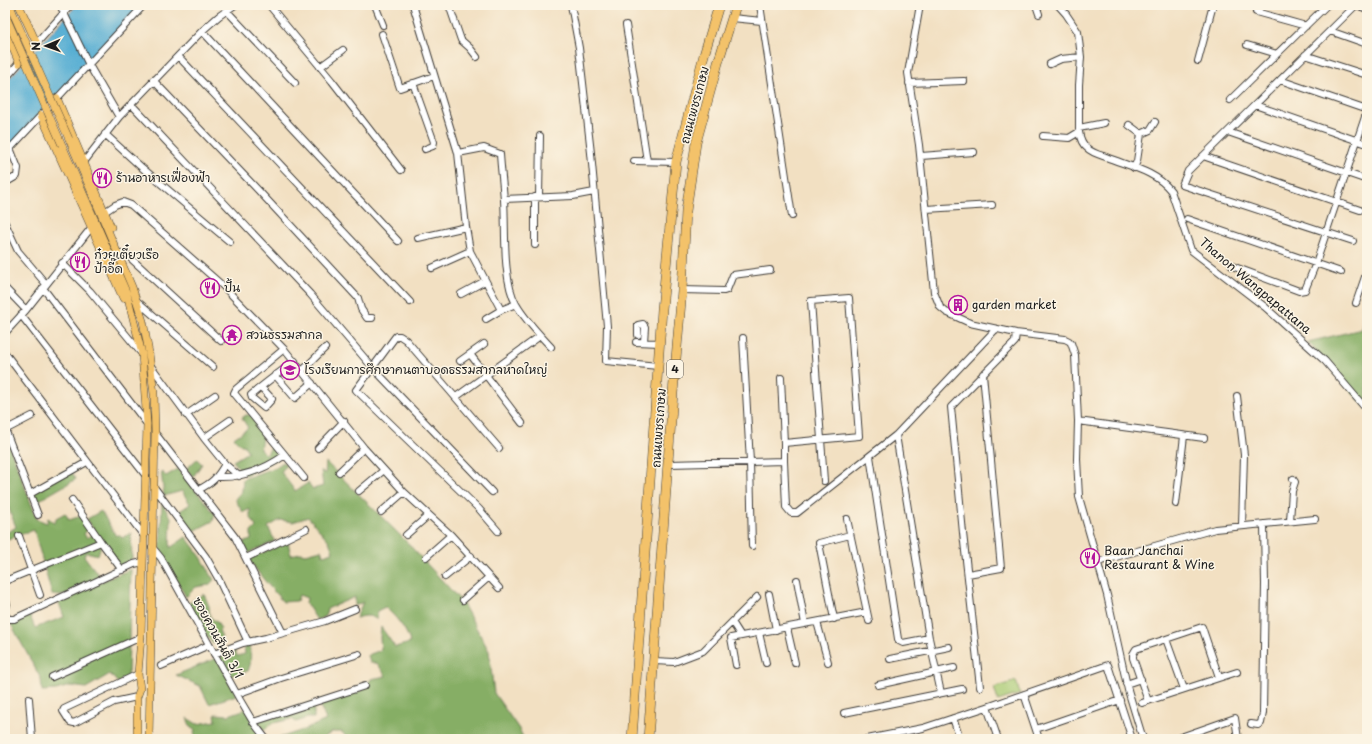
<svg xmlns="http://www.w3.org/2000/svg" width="1372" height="744" font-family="'Playpen Sans','Playpen Sans Thai',sans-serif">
  <rect width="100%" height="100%" fill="#fcf5e5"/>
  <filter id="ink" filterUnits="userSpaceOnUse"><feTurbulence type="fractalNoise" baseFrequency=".025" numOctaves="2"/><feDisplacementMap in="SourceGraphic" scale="8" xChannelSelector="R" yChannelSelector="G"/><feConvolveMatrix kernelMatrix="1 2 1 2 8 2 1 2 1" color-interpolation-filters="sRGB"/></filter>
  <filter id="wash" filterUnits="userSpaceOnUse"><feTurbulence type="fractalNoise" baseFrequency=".012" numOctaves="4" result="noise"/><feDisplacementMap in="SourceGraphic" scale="16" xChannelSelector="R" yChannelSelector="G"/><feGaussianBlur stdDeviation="0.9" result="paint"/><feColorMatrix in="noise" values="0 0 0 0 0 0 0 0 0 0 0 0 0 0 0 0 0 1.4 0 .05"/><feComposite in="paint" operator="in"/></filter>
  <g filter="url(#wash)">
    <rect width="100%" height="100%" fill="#f2e0c2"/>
    <path fill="#a9ca73" stroke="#627348" d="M1016,681L1020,694L998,701L994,688Z"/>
    <path fill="#86ae65" stroke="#516540" d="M1365,319H1367V409L1308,342L1362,329Z
      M246,415H252L263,433L260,449L266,455L272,446L279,453L274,457L275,460L245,475L233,461L248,452L244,445H241L234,438L248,428L242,418Z
      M5,435L37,519L47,523L48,518L55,523L56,518L65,513L69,520L81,516L89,528L84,534L87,538L93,533L101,545L98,555L86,552L84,556L101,578L61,596L52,595L34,530L5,540V534L16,527L5,499Z
      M197,459L202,464L193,477L186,469Z
      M283,462L286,465L281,472L295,491L308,483L313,489L323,486L321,470L325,474L326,462L402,537L462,602L489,651L494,693L519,729L524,739H348L342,732H332L322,739H281L279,738L306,729L326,720L319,703L363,690L371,679L386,676L377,663H370L368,655L381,650L380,637L381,627L395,647L410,643C408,630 394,615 385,607L377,611V620C370,614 364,616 356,618L363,602L355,606V597L327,609L326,616L317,620L306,603L307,598L299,595L297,601L283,602L265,581L248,559L288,542L291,555L300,553L306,554L321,550L323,555L333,552L329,541L308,517L293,522L280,520L268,527L275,541L246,554L241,543L251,540V532L256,527L250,516V509L244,512L242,511L235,499L242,491L243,479L276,467Z
      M178,469L215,514L213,521L192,532L177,513L190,504L182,491L164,496L161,471L166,476Z
      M64,471L65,474L71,471L76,479L36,502L32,490Z
      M162,504L171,517L170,548L186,537L201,557L214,580L209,585L196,587L186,597L160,551Z
      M101,511L116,536L119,534L122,538L131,533L132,559L119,569L87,519Z
      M131,569L128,677L118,683L110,674L86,688L70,686L56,690L42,691L41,679L11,624L30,616L35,628L64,617L58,600Z
      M204,594L209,606L210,617L217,622L221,629L219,631L222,637L213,644L204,632L189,603Z
      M249,644C251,654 252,662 248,671L230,676L218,655L234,650L237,656L245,654L244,646Z
      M217,658L237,695L209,704L200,686L176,675Z
      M314,702V718H308L296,722L292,719L273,723L264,730L257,720L305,709L307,705Z
      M246,709L262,733L254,739H197L194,733L195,730L191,728L187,718L197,724L216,721L215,714L229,715Z"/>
    <path fill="#56aed3" stroke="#396578" d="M77,5H143L5,153V83Z"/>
  </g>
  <g filter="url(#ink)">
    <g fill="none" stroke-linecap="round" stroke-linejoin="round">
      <g stroke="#3c3935" stroke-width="8">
        <path id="minor" d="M60,5L89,65L119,117
          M269,5L332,81L401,170
          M375,5L383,25
          M413,5L458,153L466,227L470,251L501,310
          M449,5L461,40L470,48L477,57
          M571,5L579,48L591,153L607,326L606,361L658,366
          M760,5L792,216
          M920,5L908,73L919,145L934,292L940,307L946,312L970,323L1016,333L1065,339L1069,341L1071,343L1075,355L1078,421L1077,459L1079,497L1107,595L1128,690L1143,739
          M1036,5L1039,14
          M1058,5L1066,14L1078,32L1081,57L1079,85V132C1080,138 1082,144 1087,148C1092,153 1100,155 1106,157C1128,166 1156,171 1171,191L1191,250L1265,307L1325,361L1367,410
          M1356,5L1367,9
          M227,11L295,83
          M1256,12L1306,26
          M732,18L762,21
          M626,25L647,161
          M202,31L398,241
          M1330,31L1367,44
          M382,34L400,88L434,76
          M1247,45L1277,54
          M27,54L71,5
          M1305,55L1367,75
          M178,56L410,302
          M1198,61L1213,5
          M1050,64L1061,59L1081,57
          M320,67L343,50
          M5,79L21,61
          M153,80L258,190L358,298L361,309L367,318H372
          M1280,80L1367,110
          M413,83L434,142L433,146L425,149
          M909,83L964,81
          M1230,100L1327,5
          M131,104L310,294L373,368L492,492
          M1255,105L1367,144
          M1129,125L1141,134L1137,161L1134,168
          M1079,128L1104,123
          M1228,132L1367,180
          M105,134L140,166L212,227L230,242
          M1141,134L1150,130L1155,122
          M1043,136L1069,138L1079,132
          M458,153L484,148L500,154C501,170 503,185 504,200C506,229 502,279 516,304C525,320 539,334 551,347
          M5,154L144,5
          M921,156L974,152
          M1203,156L1360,210
          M634,161L676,162
          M84,162L119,117L202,31L219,16L235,5
          M5,183L17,176L18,168L10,148
          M535,197V245
          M539,197L540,136
          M504,199L573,196L594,192
          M926,209L992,205
          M106,211L115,205L123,202L131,205L223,286L284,349L364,448L404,492L429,515
          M1187,219L1341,272
          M5,223L18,251L46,284
          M418,238L466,227
          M1353,241L1182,185L1188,171L1356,5
          M120,253H125L221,341
          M62,263L90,291L142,354
          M1232,266L1299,291L1305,290L1316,263L1367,111
          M432,268L470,251
          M5,288L26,310
          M43,288L147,424
          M682,290L724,291L727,290L733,275L770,270
          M461,294L485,281
          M137,301L213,367
          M1356,303L1367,271
          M21,315L146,476
          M486,319L501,310L516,304
          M5,333L26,310L91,228
          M638,335V325L643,324L645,327L644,342
          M743,338L750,462L752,546
          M636,342L660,343
          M284,349L236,389L234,393L304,478
          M5,353L144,536
          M470,354L522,423
          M460,361L484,344
          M151,366L204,438L225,464L239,476
          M302,371L325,348
          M275,375L295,398L312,383
          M781,378L784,443
          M261,387L272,399L264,408L252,398L251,395C265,383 280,372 295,361
          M1237,396L1244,455L1242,526
          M456,397L540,336
          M186,415L215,395
          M1078,421L1204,438
          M5,429L38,515
          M5,430L32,416
          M155,433L235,537L283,633
          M896,435L929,638L941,693
          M204,438L230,420
          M318,448L344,421
          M870,456L898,639L899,641L903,643L929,638
          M784,461L786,507L791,513H797L896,435L996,329
          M669,464L784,461V443L859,436L849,298L811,301L824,481
          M339,472L364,448
          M217,477C243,478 264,470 285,455
          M154,487L206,557L218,578L248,642
          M198,490C212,483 217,478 225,464
          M359,491L384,470
          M30,494L87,462
          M72,500L101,542
          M1176,504L1184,436
          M381,512L404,492
          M847,519L869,621
          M1290,521L1292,491L1295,482L1293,479
          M498,531L479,509L356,390L393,340L396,336H400L406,340L499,448
          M406,535L429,515L451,535L499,588
          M19,536L40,595
          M152,547L161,558L240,700L253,722L266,739
          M426,557L451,535
          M246,558L306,529
          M1098,562L1215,529L1315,519
          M968,574L1001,568L983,374
          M445,577L471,556
          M797,580L805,624
          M5,581L101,542L122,570
          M769,594L776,630
          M5,598L7,604
          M463,600L489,577
          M5,615L9,619H14L134,564L143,562
          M834,619L819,543L850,535
          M732,622L741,636
          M817,622L828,662
          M787,628L795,663
          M759,633L766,663
          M1166,639L1184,689
          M214,654L243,643L266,638L325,621L355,609
          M890,659L949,647
          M654,661L674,662L703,651L757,597
          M736,665L731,638L867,612
          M161,666L209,645
          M52,677L141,637
          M1126,684L1141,679
          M878,685L954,668
          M980,687L963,533L951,407L1015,342L1016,333
          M237,694L281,678L359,654
          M1024,694L1039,739
          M137,697L114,702L74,723L70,722L63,711L64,709L138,674
          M29,699L32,739
          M1148,701L1133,658V654L1136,649L1202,627L1219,677
          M1142,703L1237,672
          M987,707L1108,665L1132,739
          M844,713L962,689
          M953,718L960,739
          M253,722L365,686
          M1251,724L1258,725L1261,723L1263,713L1265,584L1264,524
          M1036,729L1120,700
          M867,739L923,728L987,707L998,739
          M1175,739L1235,718L1238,739"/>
      </g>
      <g stroke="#3c3935" stroke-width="8">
        <path id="major" d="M10,5L13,13
          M19,5L37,44
          M5,30L19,63
          M57,98L111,227
          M41,115L123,298
          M69,139L132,287L143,321L149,353L154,394L155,433L149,739
          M62,145L127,294L142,354L147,424L141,637L138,674L140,689L137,697V739"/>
      </g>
      <g stroke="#3c3935" stroke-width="10">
        <path id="highway" d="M632,739L662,309L676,162L704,55L719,5
          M648,739L673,393L682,290L686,211L696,143L718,63L736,5"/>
      </g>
      <use href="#minor" stroke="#fff" stroke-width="6"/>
      <use href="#major" stroke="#f3c26a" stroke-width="7"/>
      <use href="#highway" stroke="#f3c26a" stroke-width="9"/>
      <g stroke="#3c3935" stroke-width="8" stroke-linecap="butt">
        <path id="major-bridge" d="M13,13L69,139
          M7,19L62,145"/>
      </g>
      <use href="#major-bridge" stroke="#f3c26a" stroke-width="7"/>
    </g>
  </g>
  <defs>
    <g id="restaurant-ring" transform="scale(1)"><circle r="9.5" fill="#fcf5e5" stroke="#b5179e" stroke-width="1.5"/><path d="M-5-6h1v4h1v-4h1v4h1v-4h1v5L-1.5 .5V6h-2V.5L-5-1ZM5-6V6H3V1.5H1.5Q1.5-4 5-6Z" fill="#b5179e"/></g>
    <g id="building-ring" transform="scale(1)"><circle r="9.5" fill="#fcf5e5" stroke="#b5179e" stroke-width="1.5"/><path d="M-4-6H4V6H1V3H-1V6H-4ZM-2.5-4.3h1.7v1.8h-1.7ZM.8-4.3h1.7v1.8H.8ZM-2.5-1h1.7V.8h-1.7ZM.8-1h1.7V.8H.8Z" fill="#b5179e"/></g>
    <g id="temple-ring" transform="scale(1)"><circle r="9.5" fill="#fcf5e5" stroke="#b5179e" stroke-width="1.5"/><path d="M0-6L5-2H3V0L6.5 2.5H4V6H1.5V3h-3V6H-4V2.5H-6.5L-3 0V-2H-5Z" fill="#b5179e"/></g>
    <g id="school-ring" transform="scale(1)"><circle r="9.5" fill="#fcf5e5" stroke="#b5179e" stroke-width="1.5"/><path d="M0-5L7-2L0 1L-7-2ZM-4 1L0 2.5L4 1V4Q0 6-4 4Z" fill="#b5179e"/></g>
  </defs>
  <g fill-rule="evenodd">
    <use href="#restaurant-ring" x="102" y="178"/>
    <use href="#restaurant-ring" x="80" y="262"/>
    <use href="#restaurant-ring" x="210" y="288"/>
    <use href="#building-ring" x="958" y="305"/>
    <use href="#temple-ring" x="232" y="335"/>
    <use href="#school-ring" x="290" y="370"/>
    <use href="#restaurant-ring" x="1090" y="558"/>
  </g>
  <g text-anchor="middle" stroke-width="3" stroke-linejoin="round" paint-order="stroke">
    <rect fill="#fcf5e5" stroke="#5f5d58" stroke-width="1" x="667" y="360" width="16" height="18" rx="3"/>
    <g font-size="11" font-weight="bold" fill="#1c1c1c">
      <text x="675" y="373">4</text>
    </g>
    <g font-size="12" fill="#1c1c1c" stroke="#fcf5e5">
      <text transform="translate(695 105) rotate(-75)" y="4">ถนนเพชรเกษม</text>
      <text transform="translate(1255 286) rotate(40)" y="4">Thanon Wangpapattana</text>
      <text transform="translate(659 428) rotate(-86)" y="4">ถนนเพชรเกษม</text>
      <text transform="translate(218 638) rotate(61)" y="4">ซอยควนสันติ 3/1</text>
    </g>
    <g font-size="12" fill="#1c1c1c" stroke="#fcf5e5" text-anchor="start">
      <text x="116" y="182">ร้านอาหารเฟื่องฟ้า</text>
      <text x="94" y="259">ก๋วยเตี๋ยวเรือ<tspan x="94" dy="14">ป้าอี๊ด</tspan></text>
      <text x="224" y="292">ปั้น</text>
      <text x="972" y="309">garden market</text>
      <text x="246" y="339">สวนธรรมสากล</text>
      <text x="304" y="374">โรงเรียนการศึกษาคนตาบอดธรรมสากลหาดใหญ่</text>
      <text x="1104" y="555">Baan Janchai<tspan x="1104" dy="14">Restaurant &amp; Wine</tspan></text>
    </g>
  </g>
  <rect width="1372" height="744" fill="none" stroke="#fcf5e5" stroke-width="20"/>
  <g transform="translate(46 46) rotate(268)" stroke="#fcf5e5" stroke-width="3" paint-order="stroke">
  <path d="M0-3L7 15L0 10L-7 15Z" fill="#1c1c1c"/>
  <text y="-6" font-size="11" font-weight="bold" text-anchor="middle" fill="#1c1c1c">N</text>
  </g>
</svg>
